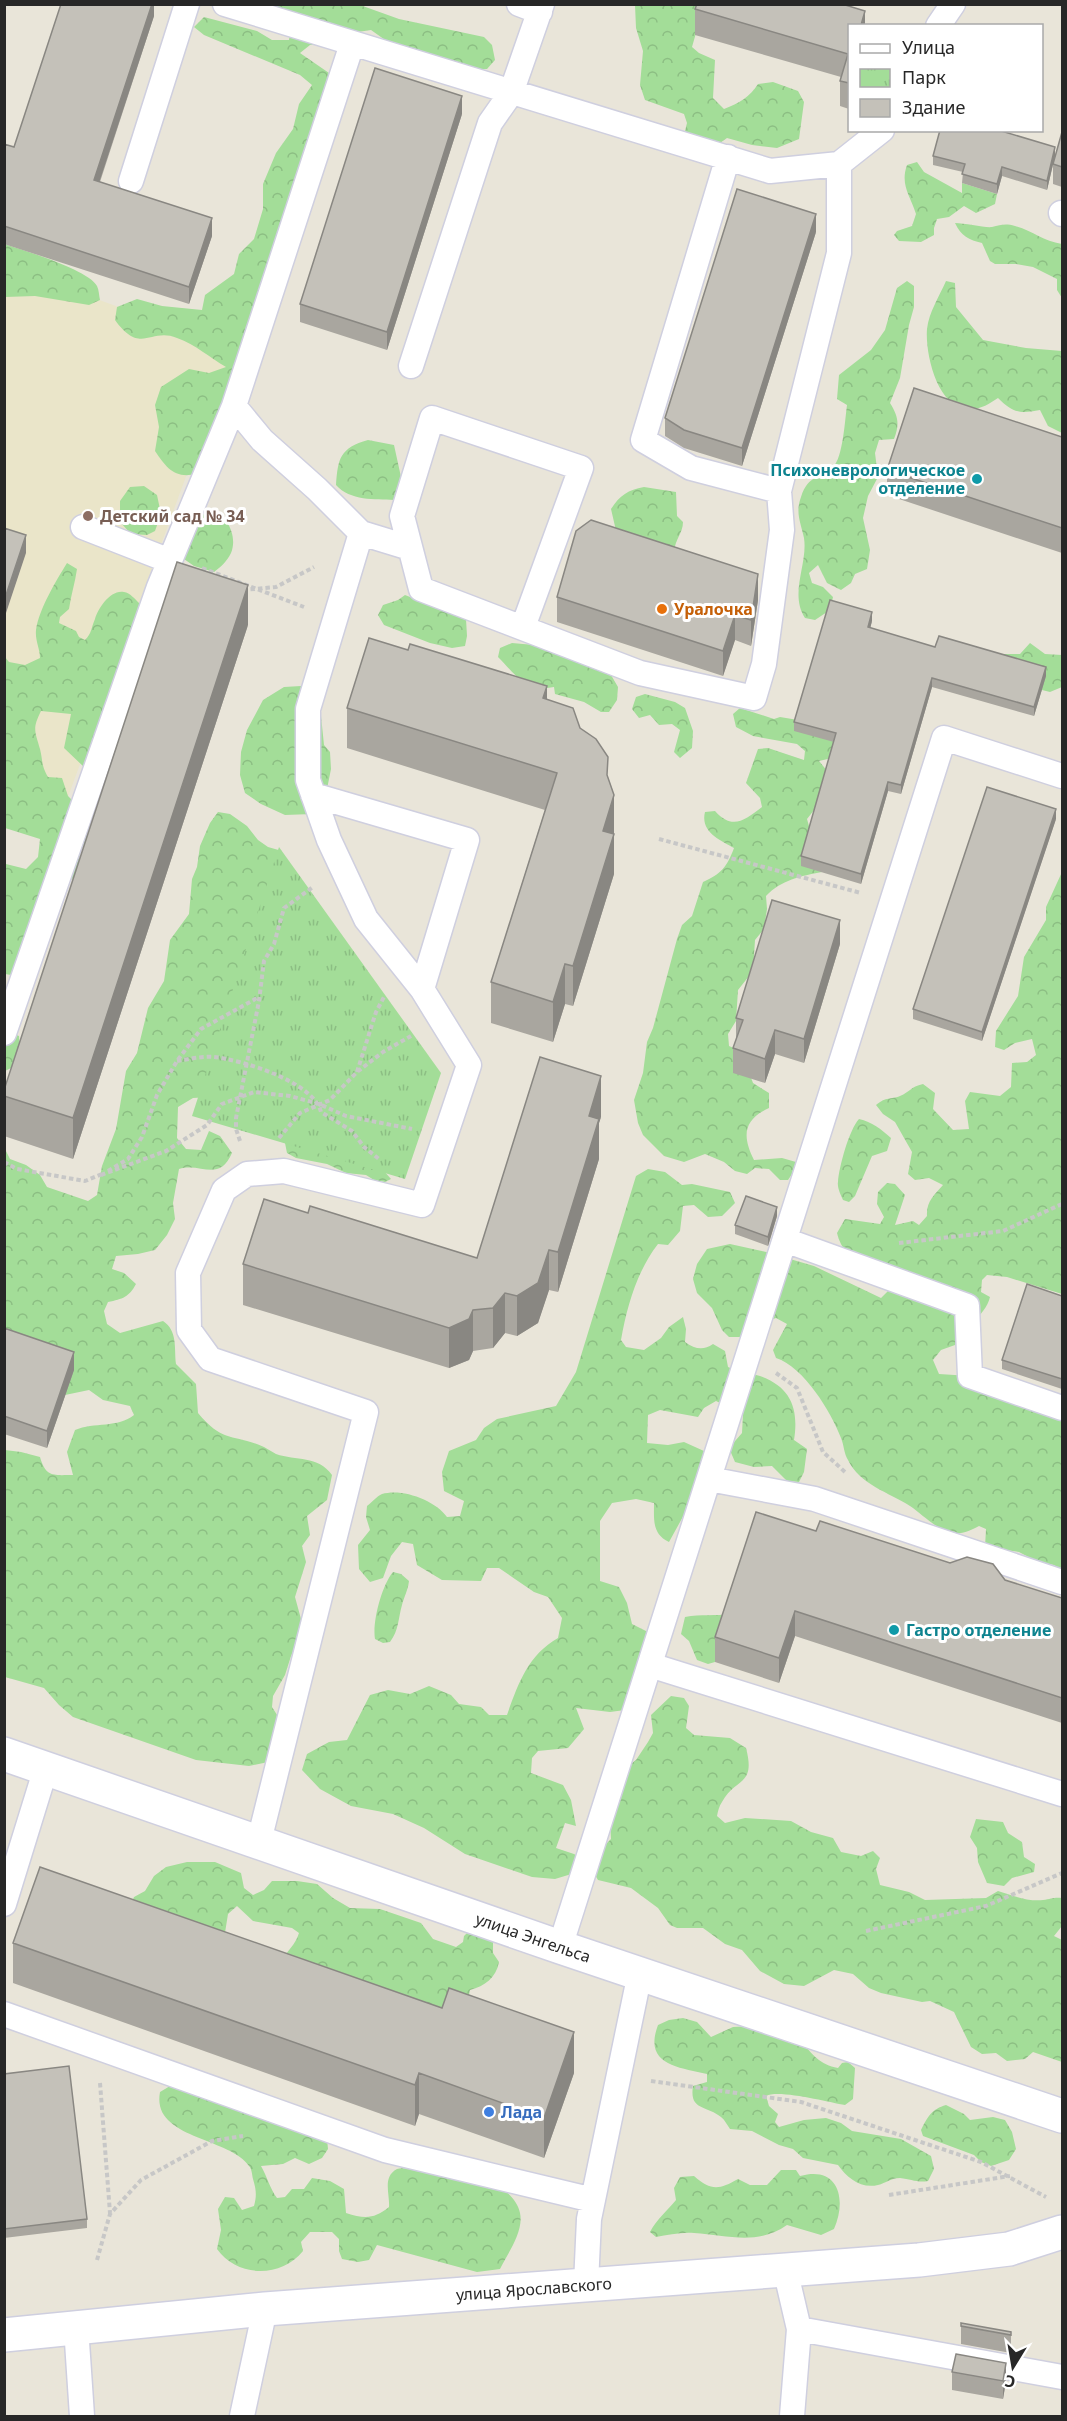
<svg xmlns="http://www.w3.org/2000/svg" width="1067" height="2421" font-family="'Noto Sans',sans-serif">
  <defs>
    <pattern id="forest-crowns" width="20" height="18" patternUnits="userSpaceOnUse" patternTransform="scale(1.5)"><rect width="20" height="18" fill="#a3dd98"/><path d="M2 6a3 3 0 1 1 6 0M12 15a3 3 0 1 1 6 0" fill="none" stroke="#8cbe83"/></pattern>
    <pattern id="park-tufts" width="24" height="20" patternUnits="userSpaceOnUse" patternTransform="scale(1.5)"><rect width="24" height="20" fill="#a3dd98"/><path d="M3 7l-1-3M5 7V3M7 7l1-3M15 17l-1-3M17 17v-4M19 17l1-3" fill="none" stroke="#8cbe83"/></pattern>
  </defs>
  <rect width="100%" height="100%" fill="#e9e5d9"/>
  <path fill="#eae5c9" d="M4,265L233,349L65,805L5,783Z"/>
  <path fill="url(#forest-crowns)" d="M225,5H360L399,19L484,37L492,45L495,60L487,69H475L388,42L371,30L351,33L331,45H310L300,53L329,73L321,181L196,474C174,479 166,467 155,451L159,427L155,405L161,387L189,369L209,373L226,367C209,357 196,345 177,338C150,327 141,356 115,320L117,307L137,299L162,306L202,310L205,295L234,274L239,254L254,239L263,209V184L276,153L293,129L299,104L312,85L300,75L204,35L194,27L204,17L257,31L272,40H289L291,26Z
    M635,5H704L692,47L699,53L715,60L713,98L724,109C739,103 750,97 758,84L773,82L798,91L804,102L799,139L777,148L752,145L727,138L717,145L684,135L687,123L684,114L645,100L640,85L643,51L636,28Z
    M917,162L924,172L962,193V183L997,194L995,204L976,213L964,206L949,217L937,219L934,228V235L921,242L899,241L894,235L897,231L912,226L916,214C910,195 900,185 907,165Z
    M955,223C965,223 985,228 992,227C1001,225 1005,223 1015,226C1033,231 1043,241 1062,244V298L1057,290V279L1033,267L1016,264H995L990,261L982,243C969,240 961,236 955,223Z
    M4,244C23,250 89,270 97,286C99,290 99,296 100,300L89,305L35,296L5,297Z
    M907,281L914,286V307L909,325L900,378L890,403C898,416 900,424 894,439L879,440L875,453L878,477L868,496L863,518L870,550L867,569L855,574L851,583L841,590L827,583L818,565L809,573L812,583L823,587L833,597L830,610L815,620L805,618C789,594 808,564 804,538C801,523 795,513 801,497C809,473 820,480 833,467C843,458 845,419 847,405L837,399L839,375L871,350L885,330L897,288Z
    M946,281L955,283L956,307L983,340L1026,348L1062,351V433L1048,426L1040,410C1020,414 1013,413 998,398C989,404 980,410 968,409C937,408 925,353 927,329C929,312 939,297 946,281Z
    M368,440L394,445L401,477L402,494L394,500C375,499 350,501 336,485C338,458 340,448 368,440Z
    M144,486L157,495L161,514L155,531L147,535L131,534L120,522V501L130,487Z
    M644,487L676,492L677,516L683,522C683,533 675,539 674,552L617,535L611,509C620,495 628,490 644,487Z
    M211,508C227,515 238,536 231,553C227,561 221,567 214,572L194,566L184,559C182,541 196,517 211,508Z
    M67,563L77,569C75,583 71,595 69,609L60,617L59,623L76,631L79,637L85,640C92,633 91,628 95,619C98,608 111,589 124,592C130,593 135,599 139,603L140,614L112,735C118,749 118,763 104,773L85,768L64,748L71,714L41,711C32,729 35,731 40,749C43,761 41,765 48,777L62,778L68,796L75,803L85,821L88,837L80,852L77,874L65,886L43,950L42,963L24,977L5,974L4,861L6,864L26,869L38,857L40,839L5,828V657L9,662L25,665L40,658C40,648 35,641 36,630C39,609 56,581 67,563Z
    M405,595L466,619L467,636L465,646L452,648L430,643L384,625L378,615L383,605L398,600Z
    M512,643L534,645L611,675L618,687L617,700L609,712H601L584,702L555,694L554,687C525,692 516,675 498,657L500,648Z
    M1030,643L1045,654L1062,655V687L1050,692L1042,690L995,654H1020Z
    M301,686L313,693L320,706L324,745L330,752L331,769L325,799L312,814L285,815L261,804L245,793L240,775L241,752L247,730L263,700L284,687Z
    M645,694L675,702L685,708L693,731L692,748L680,758L674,752L680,730L672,724L659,725L650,715L639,718L632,709L636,697Z
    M740,708L774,719L780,717L798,720L837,743L832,758L819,761L828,772L818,805L807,819L822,872C801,876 781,880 766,896L767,909L764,929L755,940L753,971L738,990L736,1021L728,1034L729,1046L741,1051L753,1083L769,1093V1108C743,1120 742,1136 754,1160L782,1158L796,1162L792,1174L788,1180H780L769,1169L755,1168L747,1174L735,1171L724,1162L705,1154L684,1162L664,1156L643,1135L638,1123L634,1100L643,1073L647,1042L653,1028L677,939L682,925L692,916L703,882C721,874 727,867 734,848C720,840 700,832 705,812L715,811C732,830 744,821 762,807L760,798L746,783L758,749L768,748L804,760L805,751L797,744L753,736L736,727L733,714Z
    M218,812L230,814L247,826L258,840L268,847L282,851L210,1097L193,1098L178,1107L177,1138L186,1149L201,1150L209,1131L220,1136L232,1153C219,1183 201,1162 179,1169L173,1203L175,1219L167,1235L155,1250L138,1254L116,1256L112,1269L124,1273L136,1284C129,1297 123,1299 108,1302L104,1311L107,1324L120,1333L163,1321C178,1331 174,1348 176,1364L196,1384L198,1413C224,1444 232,1433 264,1447C268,1449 272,1452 276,1454C296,1461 318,1455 332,1475L327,1500L307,1516L310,1535L302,1546L306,1562L295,1597L304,1630L291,1656L285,1675L273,1696L272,1707L279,1718L273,1761L249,1766L196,1760L73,1717L59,1705L44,1688L5,1677V1450L21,1452L40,1457C46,1478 54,1475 73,1475L67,1452L75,1430C94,1422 118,1428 134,1415L130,1406L103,1400L89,1390L65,1395L5,1342V1149L10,1159L26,1165L40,1175L47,1187L88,1201L97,1195L102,1166L116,1129L126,1071L137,1053L148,1008L164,981L170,940L189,914L192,879L197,867L200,846L210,823Z
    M1062,872V1294L1007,1277L987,1275L982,1280L981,1292L990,1297C985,1318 962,1325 955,1345L941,1350L933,1360L939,1374L970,1376L1062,1408V1571L1054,1565L1038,1562L1019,1552L985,1547L986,1529L979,1526C972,1530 961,1535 952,1533C937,1530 922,1514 910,1506C890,1493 859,1484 848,1460C844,1454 844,1445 841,1438C831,1412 804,1367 776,1358L773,1350L787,1324L776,1318L758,1324L743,1337H729L722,1330L712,1308L697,1293L693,1279L697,1264L707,1249L730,1244L766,1252L814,1266L881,1298L890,1289C871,1274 842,1258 837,1233L845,1219L880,1224L884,1217L877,1204L878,1192L887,1183L895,1184L905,1195L895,1225L913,1221L919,1225L927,1216C926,1202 934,1195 943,1185L929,1178L915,1180L908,1174L912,1152L895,1122L883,1114L876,1105C887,1096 890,1100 900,1096C910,1092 910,1087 923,1084L935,1093L933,1109L953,1130L969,1129L965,1101L970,1092L1000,1096L1011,1087L1012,1063L1027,1062L1036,1055L1032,1039L1015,1043L1004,1050L995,1047L996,1031L1018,996L1024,957L1046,920V907Z
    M5,1030L19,1036L20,1050L15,1066L5,1071Z
    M859,1119C872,1122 881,1129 891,1138L887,1151L872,1156L855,1196L849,1202L843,1200C841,1195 837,1188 838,1182C839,1167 849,1130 859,1119Z
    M289,1140L377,1163L391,1179L385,1182L374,1180L366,1175L346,1173L327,1164L296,1158L287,1153L285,1143Z
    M648,1169L665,1172L682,1185L692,1184L730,1192L735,1203L722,1216L708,1217L694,1205L683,1206L680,1231L668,1245L658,1244C637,1271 627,1306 621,1340L626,1347L644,1350L661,1338L669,1327L683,1317L686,1329L685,1342C695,1349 703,1351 713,1344L725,1351L728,1367C739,1372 750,1373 760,1376C791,1387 799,1409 794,1440L807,1449L804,1472L799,1482L787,1481L772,1466L754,1467L735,1462L729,1448L742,1433L743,1414L716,1401L704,1408L698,1417L660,1410L648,1415L647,1443L668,1445L684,1442L704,1451V1472L696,1493L669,1542C652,1534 654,1520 654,1503L636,1499L612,1503L600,1521V1581L619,1587L627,1603L632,1624L652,1634L625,1710L610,1712L576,1708L584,1729L568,1748L538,1751L532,1758L531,1773L563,1785L571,1800L576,1826L565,1823L556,1848L574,1854L588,1862L611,1839L610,1821L627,1767L636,1760L648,1742L653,1733L651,1715L671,1696L684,1698L689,1706L686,1728L694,1735L730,1738L746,1748C756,1786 736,1777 722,1802C719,1806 718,1811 717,1816L725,1823L745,1818L791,1821L811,1832L833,1838L841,1852L861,1856L873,1851L880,1858L876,1869L880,1885L909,1892L925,1900L986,1898L998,1891C1011,1895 1029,1902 1043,1900C1051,1899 1054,1897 1062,1898V1926L1054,1936L1062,1940V2062L1033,2052L1025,2059L1007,2061L996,2053L982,2054L971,2047L954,2012L930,2001L922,2002L881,1993L869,1988L853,1974L834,1970L804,1986L784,1984L760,1971L742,1950L725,1944L703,1928H677L670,1925L658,1908L631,1888L598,1880L588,1863L578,1872L555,1879L532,1877L465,1854L424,1828L393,1814L351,1806L320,1789L302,1770L307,1754L329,1742L347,1740L370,1695L388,1690L410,1694L429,1686L451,1695L459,1704L481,1707L489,1715H507C518,1684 528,1655 558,1638L562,1618L548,1597L534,1592L499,1568H487L481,1581L442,1580L417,1565L413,1544L402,1542L391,1556L383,1578L370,1582L359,1569L358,1545L370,1530L366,1517L367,1506C371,1503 377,1496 382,1494C402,1488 435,1500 447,1517L460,1516L464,1501L444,1491L442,1472L449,1451L476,1440L484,1428L497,1419L556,1406L576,1372L636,1176Z
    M393,1572L401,1574L409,1581C408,1590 404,1597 402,1605C398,1619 399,1630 390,1642L383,1643L375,1639C372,1622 382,1585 393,1572Z
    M731,1614L715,1662L708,1664L697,1660L689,1641L681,1634L685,1617C701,1614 715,1616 731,1614Z
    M976,1819L1003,1822L1008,1833L1022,1842L1024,1857L1035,1864L1034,1872L1012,1878L1004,1886L987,1883L978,1862L977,1848L970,1837Z
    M187,1862H215L241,1873L244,1888L253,1895L264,1890L272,1881H297L317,1884L333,1898L350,1908L380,1909L421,1923L433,1939L456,1947L463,1942L464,1936L470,1930L493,1941V1953L499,1962C496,1978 485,1986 470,1990L464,2019L282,1961C287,1950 295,1946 299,1933L292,1928L253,1921L237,1906L228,1914L224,1939L130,1906L134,1897L145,1891L154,1876L166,1867Z
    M683,2018L697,2022L711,2037L733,2027L751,2026L772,2033L781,2039L801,2041C812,2054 820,2065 838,2068L842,2063L848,2062L855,2068L853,2099L845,2105C828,2102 778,2089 766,2096L769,2106L778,2114L775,2122L779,2127L804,2120L826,2118L841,2123L852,2131L901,2139L931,2156L934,2169L928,2181C917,2183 911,2179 900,2178C891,2178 886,2183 878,2185C861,2189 847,2178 838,2165L803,2158L793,2149L779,2145L752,2131L730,2129C727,2125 725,2120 721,2117C707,2105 689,2111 693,2086L707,2082V2074C678,2067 643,2065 658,2025L669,2020Z
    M175,2083L263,2114L278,2125L314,2129L327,2139L328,2149L322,2158L309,2164L295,2158L283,2164L261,2166C267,2176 270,2189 277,2198L285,2197L292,2189H304L312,2178L330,2181L344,2189L346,2213C365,2219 374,2219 389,2207C390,2194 382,2177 397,2169C407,2164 487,2183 501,2189C510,2193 518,2203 520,2213C524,2231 508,2253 500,2269L477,2272L377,2245L369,2260L358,2262L342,2259L339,2251V2239L332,2232H310L301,2242L303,2251C281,2278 238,2278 217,2249L221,2230L218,2209L225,2197L234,2198L242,2210L254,2206C257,2195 256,2189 253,2179C252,2175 252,2169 249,2166C230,2137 151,2139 160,2092Z
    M946,2105L964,2114L970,2120L993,2117L1005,2120L1012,2132L1016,2149L1009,2160L991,2166L981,2162L974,2155L923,2136L921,2130C928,2116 932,2109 946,2105Z
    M781,2170H796L800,2176C839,2165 847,2200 834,2229L821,2235L787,2225C757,2246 727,2235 694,2233C681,2232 668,2235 656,2237L650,2232C657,2219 667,2211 676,2200L674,2188L680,2177L694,2176C711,2191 719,2190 738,2179L750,2185H767Z"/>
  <path fill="url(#park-tufts)" d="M279,847L441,1073L405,1179L192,1116Z"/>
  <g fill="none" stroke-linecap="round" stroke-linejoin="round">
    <g stroke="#cfcfdf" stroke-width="27">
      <path id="service" d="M225,4L770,171L839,164L882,130
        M519,4L540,12
        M938,26L953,4
        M728,157L643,440L691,468L779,491L839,253V164
        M131,181L187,4
        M1061,213L1062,214
        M411,366L490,123L511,93L542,4
        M83,527L170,561
        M361,533L410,548
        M523,627L581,468L432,418L402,516L421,589L640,673L754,698L764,664L782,530L779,491
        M313,795L467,840L422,989
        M4,1033L159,587L234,406
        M785,1240L967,1306L970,1376L1062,1408
        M709,1479L815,1499L1062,1582
        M650,1665L1062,1794
        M259,1841L366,1412L210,1359L189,1330L188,1273L224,1190L247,1174L284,1171L422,1205L469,1065L422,989L366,919L329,840L308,780V709L361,533L317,489L262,440L234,406L352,44
        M4,1904L46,1768
        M560,1947L944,738L1062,776
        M4,2014L385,2150L593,2200
        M785,2269L799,2329L1062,2377
        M586,2284L589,2219L640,1973
        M76,2327L82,2416
        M242,2416L265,2309
        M792,2416L799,2329"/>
    </g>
    <g stroke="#cfcfdf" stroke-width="36">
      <g id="tertiary">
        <path id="s1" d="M4,1754L560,1947L1062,2116"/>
        <path id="s2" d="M4,2335L265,2309L919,2260L1009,2249L1062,2232"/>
      </g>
    </g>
    <path stroke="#c7c7c7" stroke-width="4" stroke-dasharray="4.5 3" stroke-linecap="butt" d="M202,568L304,607
      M243,590L276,587L314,567
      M659,839L861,893
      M177,1061C189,1059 202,1056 214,1057C242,1060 314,1082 321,1112L352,1131L364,1147L379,1159
      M357,1072L376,1012L385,995
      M279,1138L300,1113L330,1100L357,1072L383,1052L411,1036
      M240,1141L236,1129V1118L259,1001L264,961L274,944L284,908L313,887
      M4,1162L17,1169L85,1181L102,1174
      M108,1171L128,1159L142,1137L157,1095L177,1061L201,1029L259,997
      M101,1175L166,1151L207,1125L222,1104L254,1092L290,1096L319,1104L346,1116L412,1129
      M899,1243L1003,1231L1062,1204
      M776,1373L797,1388L823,1452L845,1472
      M866,1931L986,1906L1062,1873
      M651,2081L801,2102L981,2162L1046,2197
      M100,2083L110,2213
      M889,2195L1010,2176
      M97,2260L110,2214L141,2180L212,2141L243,2136"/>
    <use href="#service" stroke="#fff" stroke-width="24"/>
    <use href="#tertiary" stroke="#fff" stroke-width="33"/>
  </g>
  <path fill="#a9a69f" d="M154,4V16L100,182L212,236L189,304L4,244V144L14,147Z
    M695,9L849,26V109L840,106V81L841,77L695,35Z
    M462,114L387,350L300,322V304Z
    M1062,132V187L1053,184V164Z
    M933,156H1055L1047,190L1002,176L997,194L962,183L963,172L933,165Z
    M816,232L742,466L684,448L665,436V418Z
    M1062,437V553L887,495V470Z
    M557,597L758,600L751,646L735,640L723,676L557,622Z
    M872,621L870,628L935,647L1046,676L1034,716L932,687L901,794L888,791L861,884L801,866V856L834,742L794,731V722Z
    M248,625L73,1159L4,1136V1090Z
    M547,700L580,728L608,777L614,795V874L573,1006L565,1004L553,1042L491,1023V982L545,810L347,748V708Z
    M1056,819L982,1041L913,1019V1009Z
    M840,944L804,1063L775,1054L765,1083L733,1073V1048L736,1041V1018Z
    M601,1117L599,1123V1159L558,1292L549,1290L538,1323L517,1336L505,1333L493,1348L473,1351L469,1360L449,1368L243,1305V1264L308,1213L477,1258Z
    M777,1216L768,1246L735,1234V1225Z
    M1062,1296V1389L1002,1369V1360Z
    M4,1328L74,1370L47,1448L4,1434Z
    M816,1531L950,1563L1062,1598V1723L795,1636L779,1683L715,1662V1637Z
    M13,1943L574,2073L544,2158L419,2114L415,2126L13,1983Z
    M4,2074L87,2219V2228L4,2238Z
    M961,2326L1011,2332V2353L961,2344Z
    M952,2372L1006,2381L1003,2399L952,2390Z"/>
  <path fill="#898782" d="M152,4H154V16L94,198V180Z
    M865,11V26H861Z
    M462,96V114L387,350V332Z
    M1055,147V156L1047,190V181Z
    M1002,167V176L997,194V184Z
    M816,214V232L742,466V448Z
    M212,218V236L189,304V287Z
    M26,535V553L4,619V601Z
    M758,574V600L751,646V620Z
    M248,585V625L73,1159V1118Z
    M872,612V621L868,637V627Z
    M735,615V640L723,676V651Z
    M1046,667V676L1034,716V707Z
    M932,678V687L901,794V785Z
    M547,686V726L543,698Z
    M888,782V791L861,884V874Z
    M614,795V874L573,1006V966L603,831Z
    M1056,809V819L982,1041V1032Z
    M840,920V944L804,1063V1039Z
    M565,964V1004L553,1042V1002Z
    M775,1030V1054L765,1083V1059Z
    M601,1076V1117L599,1123V1159L558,1292V1252L589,1116Z
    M777,1207V1216L768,1246V1237Z
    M549,1250V1290L538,1323L517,1336V1296Z
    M505,1293V1333L493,1348V1308Z
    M473,1310V1351L469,1360L449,1368V1328Z
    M74,1352V1370L47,1448V1431Z
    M795,1611V1636L779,1683V1658Z
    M574,2032V2073L544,2158V2118Z
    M419,2073V2114L415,2126V2085Z
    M1006,2363V2381L1003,2399V2381Z"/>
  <path fill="#c4c1b9" stroke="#898782" stroke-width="1.5" d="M61,4H152L94,180L212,218L189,287L4,226V144L14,147Z
    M697,4H842L865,11L861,25L864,26H849V83L840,81L848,54L695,9Z
    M375,68L462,96L387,332L300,304Z
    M940,130H998L1055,147L1047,181L1002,167L997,184L962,174L965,164L933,156Z
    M1062,132V167L1053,164Z
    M737,189L816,214L742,448L684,430L665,418Z
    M914,388L1062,437V528L887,470Z
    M591,520L758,574L751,620L735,615L723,651L557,597L576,531Z
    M4,528L26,535L4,601Z
    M177,562L248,585L73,1118L4,1096V1090Z
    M830,600L872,612L868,627L935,647L939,636L1046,667L1034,707L932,678L901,785L888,782L861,874L801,856L836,733L794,722Z
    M369,638L408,650L410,644L547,686L543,698L573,708L580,728L596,739L608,757L607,775L614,795L603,831L614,834L573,966L565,964L553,1002L491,982L557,773L347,708Z
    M987,787L1056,809L982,1032L913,1009Z
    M772,900L840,920L804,1039L775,1030L765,1059L733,1048L743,1020L736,1018Z
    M540,1057L601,1076L589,1116L599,1119L558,1252L549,1250L538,1283L517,1296L505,1293L493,1308L473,1310L469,1319L449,1328L243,1264L264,1199L308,1213L310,1206L477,1258Z
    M746,1196L777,1207L768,1237L735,1225Z
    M1027,1284L1062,1296V1379L1002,1360Z
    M4,1328L74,1352L47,1431L4,1416Z
    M756,1512L816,1531L820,1521L950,1563L967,1557L993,1564L1005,1580L1062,1598V1698L795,1611L779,1658L715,1637Z
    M40,1867L442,2008L449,1988L574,2032L544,2118L419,2073L415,2085L13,1943Z
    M69,2066L87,2219L4,2229V2074Z
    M961,2323L1011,2332V2335L961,2326Z
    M956,2354L1006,2363L1003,2381L952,2372Z"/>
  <g fill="#0f9aa8" stroke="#fff" stroke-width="2">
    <circle cx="977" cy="479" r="6"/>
    <circle cx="894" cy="1630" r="6"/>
  </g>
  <circle fill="#8d6e63" stroke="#fff" stroke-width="2" cx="88" cy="516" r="6"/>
  <circle fill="#e8710a" stroke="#fff" stroke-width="2" cx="662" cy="609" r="6"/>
  <circle fill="#3f7fe0" stroke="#fff" stroke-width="2" cx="489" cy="2112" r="6"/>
  <g text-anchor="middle" stroke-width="6" stroke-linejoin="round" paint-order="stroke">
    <g font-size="16" font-weight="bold" fill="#0d838f" stroke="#fff" text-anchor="end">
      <text x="965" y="476">Психоневрологическое<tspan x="965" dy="18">отделение</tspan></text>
      <text x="906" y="1636" text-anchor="start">Гастро отделение</text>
    </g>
    <g font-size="16" font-weight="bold" fill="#785e54" stroke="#fff" text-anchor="start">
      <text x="100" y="522">Детский сад № 34</text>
    </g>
    <g font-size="16" font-weight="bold" fill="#c56008" stroke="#fff" text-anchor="start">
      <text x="674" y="615">Уралочка</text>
    </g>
    <g font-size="16" fill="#272727" stroke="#fff">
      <text dy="6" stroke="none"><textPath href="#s1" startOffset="560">улица Энгельса</textPath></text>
      <text dy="6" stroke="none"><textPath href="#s2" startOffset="532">улица Ярославского</textPath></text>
    </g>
    <g font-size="16" font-weight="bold" fill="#366cbe" stroke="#fff" text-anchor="start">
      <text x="501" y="2118">Лада</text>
    </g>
  </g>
  <rect width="1067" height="2421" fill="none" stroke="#272727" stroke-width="12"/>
  <rect x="848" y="24" width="195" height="108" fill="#ffffff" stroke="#a9a9a9" stroke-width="1.5"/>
  <rect x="860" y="44" width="30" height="9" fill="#ffffff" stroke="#a9a9a9" stroke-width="1.5"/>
  <text x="902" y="54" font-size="18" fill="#272727">Улица</text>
  <rect x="860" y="69" width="30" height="18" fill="url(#park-tufts)" stroke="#a9a9a9" stroke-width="1.5"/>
  <text x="902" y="84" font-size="18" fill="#272727">Парк</text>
  <rect x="860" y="99" width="30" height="18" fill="#c4c1b9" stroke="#a9a9a9" stroke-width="1.5"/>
  <text x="902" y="114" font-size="18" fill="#272727">Здание</text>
  <g transform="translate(1013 2367) rotate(191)" stroke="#ffffff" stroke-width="4.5" paint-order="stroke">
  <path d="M0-4.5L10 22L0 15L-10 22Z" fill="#272727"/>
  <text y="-9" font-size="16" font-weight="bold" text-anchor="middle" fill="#272727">С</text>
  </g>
</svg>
